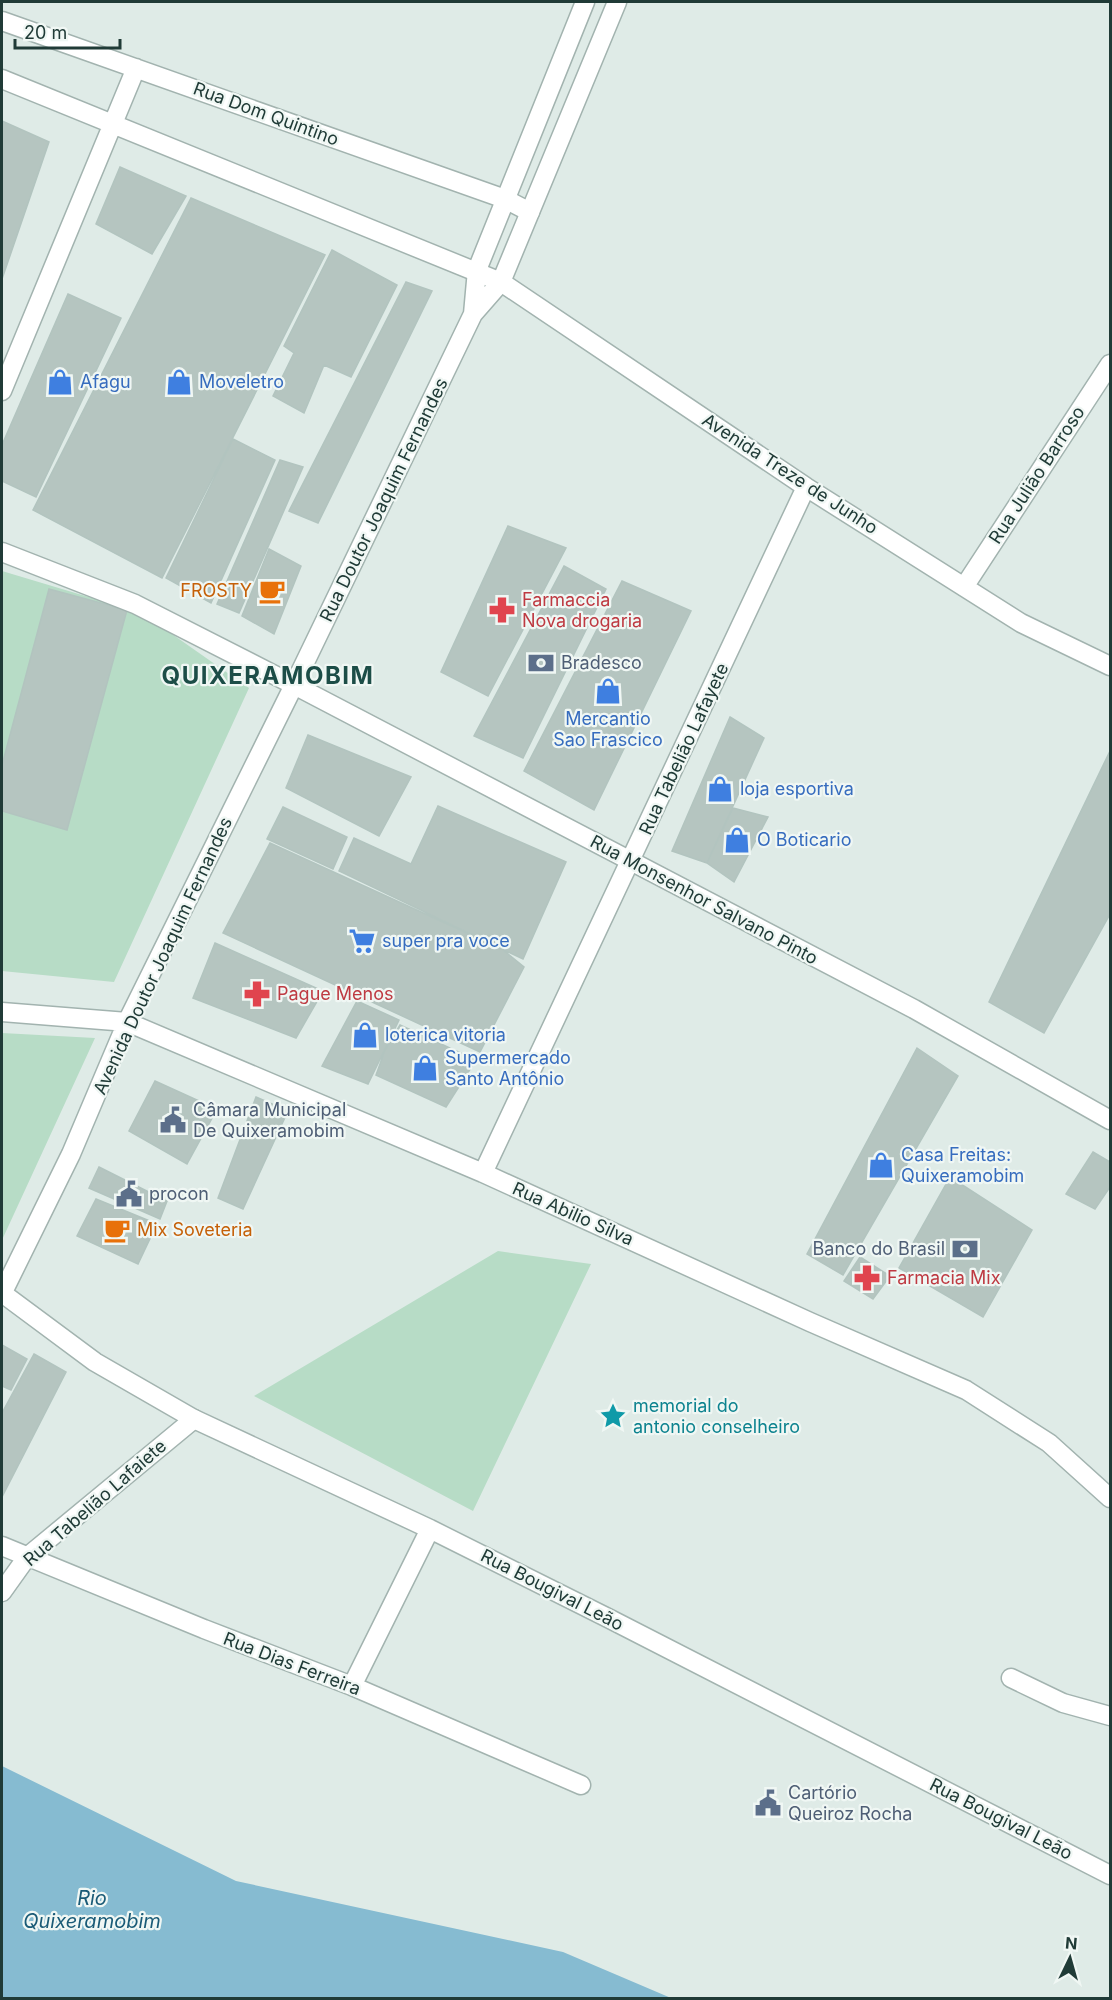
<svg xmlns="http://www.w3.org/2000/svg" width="1112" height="2000" font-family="Inter,sans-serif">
  <rect width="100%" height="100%" fill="#dfebe7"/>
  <path fill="#b7dcc6" d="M2,571L142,613L249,688L114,982L2,971Z
    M2,1033L95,1038L2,1240Z
    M498,1251L591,1264L473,1511L254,1396Z"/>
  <path fill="#86bbd1" d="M2,1766L236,1881L563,1952L671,1998H2Z"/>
  <path fill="#b5c5c0" stroke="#b2c4bf" stroke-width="1.5" d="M2,121L49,142L2,279Z
    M120,167L186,196L152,254L96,224Z
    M191,198L325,255L162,578L33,510Z
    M332,250L397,285L351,377L324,365L304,413L273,396L294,353L284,346Z
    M406,282L432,291L318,523L289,511Z
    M68,294L121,318L36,497L2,481V445Z
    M233,439L275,460L211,603L166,578Z
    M280,460L303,467L239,613L217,604Z
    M508,526L566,548L488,696L441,672Z
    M269,549L301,566L274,634L242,616Z
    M564,566L606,589L523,758L474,736Z
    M622,581L691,611L594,810L524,771Z
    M49,589L127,610L67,830L2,811V765Z
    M730,717L764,738L707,863L672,851Z
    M308,735L411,777L379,836L286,788Z
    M1110,751V914L1044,1033L989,1002Z
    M438,806L566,862L523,959L339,871L354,838L411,864Z
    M283,807L347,837L333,869L267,839Z
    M733,808L768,817L734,882L707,863Z
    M270,843L502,949L524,967L480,1052L223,933Z
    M215,943L323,991L296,1038L193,998Z
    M357,1001L399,1020L368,1084L322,1066Z
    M400,1025L476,1060L446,1107L376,1075L385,1050Z
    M917,1048L958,1076L843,1275L807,1254Z
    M155,1081L217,1109L187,1164L129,1131Z
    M256,1097L288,1111L243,1209L218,1198Z
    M1093,1152L1110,1162V1187L1095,1209L1066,1194Z
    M99,1167L167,1201L160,1219L89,1188Z
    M950,1177L1032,1230L983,1317L899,1268Z
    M96,1199L157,1224L138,1264L77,1236Z
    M860,1257L890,1276L873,1299L844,1281Z
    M2,1345L27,1359L11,1390L2,1386Z
    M34,1354L66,1372L2,1497V1413Z"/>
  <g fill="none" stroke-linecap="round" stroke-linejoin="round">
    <g stroke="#a2b3af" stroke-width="21">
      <path id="pedestrian" d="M2,1592L27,1557L194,1419"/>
    </g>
    <g stroke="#a2b3af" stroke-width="21">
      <path id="minor" d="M2,21L505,199L530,212
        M2,79L501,282L806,487L1021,623L1110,666
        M2,391L136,68
        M964,587L1110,364
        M2,1012L127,1022L483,1173L810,1322L966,1390L1049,1443L1110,1498
        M483,1173L806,487
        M2,1293L95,1362L194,1419L430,1529L608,1618L1110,1875
        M2,1294L71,1154L127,1022L294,685
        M2,1546L204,1629L352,1686L581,1785
        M1011,1678L1063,1703L1110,1716
        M352,1686L430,1529"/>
    </g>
    <g stroke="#a2b3af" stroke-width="21">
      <path id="tertiary" d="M473,314L477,270L585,2
        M2,552L135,604L294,685L914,1009L1110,1120
        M294,685L473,314L501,282L617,2"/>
    </g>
    <use href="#pedestrian" stroke="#fff" stroke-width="18"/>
    <use href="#minor" stroke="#fff" stroke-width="18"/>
    <use href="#tertiary" stroke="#fff" stroke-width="18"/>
  </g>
  <defs>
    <g id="shop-bare" transform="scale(2.07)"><path d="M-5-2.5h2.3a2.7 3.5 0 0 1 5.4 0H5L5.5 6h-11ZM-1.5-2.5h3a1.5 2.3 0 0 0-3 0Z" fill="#3f7fe0" stroke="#f0f7f4" stroke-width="2.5" paint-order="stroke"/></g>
    <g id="cafe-bare" transform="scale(2.07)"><path d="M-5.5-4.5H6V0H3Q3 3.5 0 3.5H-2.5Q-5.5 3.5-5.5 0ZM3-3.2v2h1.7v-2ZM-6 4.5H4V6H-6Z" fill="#e8710a" stroke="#f0f7f4" stroke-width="2.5" paint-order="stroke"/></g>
    <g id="pharmacy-bare" transform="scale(2.07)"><path d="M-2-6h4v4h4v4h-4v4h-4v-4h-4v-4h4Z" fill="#e0444e" stroke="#f0f7f4" stroke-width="2.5" paint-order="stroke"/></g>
    <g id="bank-bare" transform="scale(2.07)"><path d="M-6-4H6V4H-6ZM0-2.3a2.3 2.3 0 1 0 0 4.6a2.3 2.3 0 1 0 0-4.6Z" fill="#5c6f8a" stroke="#f0f7f4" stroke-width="2.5" paint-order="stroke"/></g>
    <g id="supermarket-bare" transform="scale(2.07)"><path d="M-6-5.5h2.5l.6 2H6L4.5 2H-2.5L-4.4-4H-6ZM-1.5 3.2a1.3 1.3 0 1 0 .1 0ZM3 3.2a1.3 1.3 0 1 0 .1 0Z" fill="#3f7fe0" stroke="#f0f7f4" stroke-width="2.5" paint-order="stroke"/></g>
    <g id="civic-bare" transform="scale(2.07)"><path d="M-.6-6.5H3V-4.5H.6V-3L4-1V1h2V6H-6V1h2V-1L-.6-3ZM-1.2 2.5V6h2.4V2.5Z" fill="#5c6f8a" stroke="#f0f7f4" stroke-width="2.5" paint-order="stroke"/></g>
    <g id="sight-bare" transform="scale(2.07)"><path d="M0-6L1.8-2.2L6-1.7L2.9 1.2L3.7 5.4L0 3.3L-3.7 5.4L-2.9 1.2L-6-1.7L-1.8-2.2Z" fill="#0f9aa8" stroke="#f0f7f4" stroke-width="2.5" paint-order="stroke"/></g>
  </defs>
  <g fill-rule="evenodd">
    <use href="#shop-bare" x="60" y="382"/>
    <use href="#shop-bare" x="179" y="382"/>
    <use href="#cafe-bare" x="272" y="591"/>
    <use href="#pharmacy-bare" x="502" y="610"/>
    <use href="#bank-bare" x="541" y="663"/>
    <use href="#shop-bare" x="608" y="691"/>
    <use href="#shop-bare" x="720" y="789"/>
    <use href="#shop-bare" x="737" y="840"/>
    <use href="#supermarket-bare" x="362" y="941"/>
    <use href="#pharmacy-bare" x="257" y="994"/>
    <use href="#shop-bare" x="365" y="1035"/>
    <use href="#shop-bare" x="425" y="1068"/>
    <use href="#civic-bare" x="173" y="1120"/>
    <use href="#shop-bare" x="881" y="1165"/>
    <use href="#civic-bare" x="129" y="1194"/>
    <use href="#cafe-bare" x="117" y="1230"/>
    <use href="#bank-bare" x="965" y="1249"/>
    <use href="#pharmacy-bare" x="867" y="1278"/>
    <use href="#sight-bare" x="613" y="1416"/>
    <use href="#civic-bare" x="768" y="1803"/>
  </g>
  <g text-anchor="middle" stroke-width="4.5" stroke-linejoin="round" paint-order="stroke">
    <g font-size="18" fill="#203b37" stroke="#f0f7f4">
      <text transform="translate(266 114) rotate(20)" y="6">Rua Dom Quintino</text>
      <text transform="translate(790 474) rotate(33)" y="6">Avenida Treze de Junho</text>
      <text transform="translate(1037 475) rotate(-57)" y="6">Rua Julião Barroso</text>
      <text transform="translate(384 500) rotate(-64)" y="6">Rua Doutor Joaquim Fernandes</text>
      <text transform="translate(684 749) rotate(-65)" y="6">Rua Tabelião Lafayete</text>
      <text transform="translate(704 900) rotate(28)" y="6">Rua Monsenhor Salvano Pinto</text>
      <text transform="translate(163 956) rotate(-65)" y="6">Avenida Doutor Joaquim Fernandes</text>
      <text transform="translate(573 1214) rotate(24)" y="6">Rua Abilio Silva</text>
      <text transform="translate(95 1503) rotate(-41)" y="6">Rua Tabelião Lafaiete</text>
      <text transform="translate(552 1590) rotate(27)" y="6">Rua Bougival Leão</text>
      <text transform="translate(292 1664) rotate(21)" y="6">Rua Dias Ferreira</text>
      <text transform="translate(1001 1819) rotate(27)" y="6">Rua Bougival Leão</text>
    </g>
    <g font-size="18" fill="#366cbe" stroke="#f0f7f4" text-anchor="start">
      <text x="80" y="388">Afagu</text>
      <text x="199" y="388">Moveletro</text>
      <text x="608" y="725" text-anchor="middle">Mercantio<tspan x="608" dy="21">Sao Frascico</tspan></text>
      <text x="740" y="795">loja esportiva</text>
      <text x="757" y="846">O Boticario</text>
      <text x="382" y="947">super pra voce</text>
      <text x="385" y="1041">loterica vitoria</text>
      <text x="445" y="1064">Supermercado<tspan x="445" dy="21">Santo Antônio</tspan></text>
      <text x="901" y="1161">Casa Freitas:<tspan x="901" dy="21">Quixeramobim</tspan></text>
    </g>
    <g font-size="18" fill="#c56008" stroke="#f0f7f4" text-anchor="end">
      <text x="252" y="597">FROSTY</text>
      <text x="137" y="1236" text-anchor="start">Mix Soveteria</text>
    </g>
    <g font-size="18" fill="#be3a42" stroke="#f0f7f4" text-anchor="start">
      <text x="522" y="606">Farmaccia<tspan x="522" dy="21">Nova drogaria</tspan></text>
      <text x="277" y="1000">Pague Menos</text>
      <text x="887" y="1284">Farmacia Mix</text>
    </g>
    <g font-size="18" fill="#4e5e75" stroke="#f0f7f4" text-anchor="start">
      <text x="561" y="669">Bradesco</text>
      <text x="193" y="1116">Câmara Municipal<tspan x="193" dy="21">De Quixeramobim</tspan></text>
      <text x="149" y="1200">procon</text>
      <text x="945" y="1255" text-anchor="end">Banco do Brasil</text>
      <text x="788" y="1799">Cartório<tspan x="788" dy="21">Queiroz Rocha</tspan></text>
    </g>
    <g font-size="18" fill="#0d838f" stroke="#f0f7f4" text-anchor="start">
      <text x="633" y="1412">memorial do<tspan x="633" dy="21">antonio conselheiro</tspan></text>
    </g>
    <g font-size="20" font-style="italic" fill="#1a5b77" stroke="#f0f7f4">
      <text x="92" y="1905">Rio<tspan x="92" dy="23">Quixeramobim</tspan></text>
    </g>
    <g font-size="24" font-weight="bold" letter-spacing="1.5" fill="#1c4d47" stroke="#f0f7f4">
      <text x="268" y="684">QUIXERAMOBIM</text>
    </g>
  </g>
  <rect width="1112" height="2000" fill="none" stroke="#203b37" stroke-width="6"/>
  <g transform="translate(1070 1958) rotate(5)" stroke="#f0f7f4" stroke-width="4.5" paint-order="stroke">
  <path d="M0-4.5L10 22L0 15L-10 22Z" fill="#203b37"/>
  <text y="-9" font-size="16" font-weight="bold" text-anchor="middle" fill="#203b37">N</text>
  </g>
  <path d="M15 39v9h105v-9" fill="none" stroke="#203b37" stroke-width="3"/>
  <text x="24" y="39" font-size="18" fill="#203b37" stroke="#f0f7f4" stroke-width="4.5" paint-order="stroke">20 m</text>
</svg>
